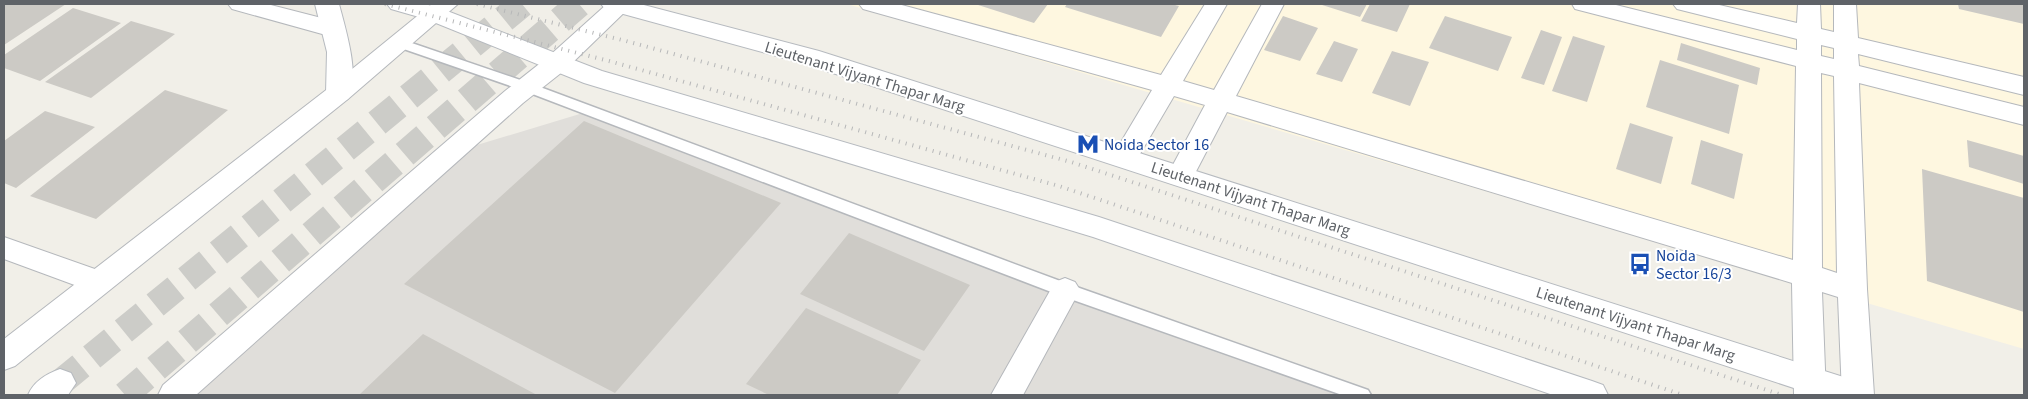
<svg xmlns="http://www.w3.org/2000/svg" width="2028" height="399" font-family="'Source Sans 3',sans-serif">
  <rect width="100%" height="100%" fill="#f1efe8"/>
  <path fill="#fef7e0" d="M847,4H2024V349Z"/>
  <path fill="#e0deda" d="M583,113L1357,395H197L467,148Z"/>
  <path fill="#cccac5" d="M4,4H66L4,45Z
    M975,4H1048L1034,23Z
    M1067,4H1171L1179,6L1161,37L1065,7Z
    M1319,4H1367L1360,17Z
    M1370,4H1410L1397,32L1361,21Z
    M1958,4H2024V24L1959,9Z
    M73,8L121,23L40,81L4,68V55Z
    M1283,16L1318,28L1300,61L1264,50Z
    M1445,16L1512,37L1498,71L1429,48Z
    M131,21L175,34L91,98L45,82Z
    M1541,30L1562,37L1544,85L1521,78Z
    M1573,36L1605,46L1587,102L1552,91Z
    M1334,41L1358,49L1342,82L1316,74Z
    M1681,43L1760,68L1757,85L1677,60Z
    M1392,51L1429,62L1410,106L1372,93Z
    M1660,60L1739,85L1729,134L1646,107Z
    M165,90L228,110L96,219L30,196Z
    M45,111L95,127L16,188L4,183V141Z
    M584,121L781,203L615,393L404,284Z
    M1630,123L1673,137L1661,184L1616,169Z
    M1701,140L1743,154L1734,199L1691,184Z
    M1967,140L2024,156V184L1969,167Z
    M1922,169L2024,198V312L1927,281Z
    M849,233L970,285L924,351L800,294Z
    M806,308L921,360L897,395H769L746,384Z
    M423,334L537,395H359Z"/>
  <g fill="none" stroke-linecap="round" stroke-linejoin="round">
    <path stroke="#ccccc8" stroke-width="27" stroke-dasharray="27 14" stroke-linecap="butt" d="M60,383L522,4
      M125,395L579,4"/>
    <g stroke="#b5b8bc" stroke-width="3">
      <path id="service" d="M400,39L532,84L1071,285L1368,390L1371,395H1342L1059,295L522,90L395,46L393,43Z"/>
    </g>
    <g stroke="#b5b8bc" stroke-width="2">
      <path id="minor" d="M228,4H267L341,23L345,29L341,35L333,37L232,9Z
        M859,4H898L1161,75L1205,4H1227L1183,81L1214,90L1262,4H1284L1236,96L1793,260L1796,66L1575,9L1572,4H1612L1797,50V39L1677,9L1673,4H1715L1797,23L1798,4H1820L1821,29L1834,32V4H1856L1858,38L2024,77V95L1858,54L1859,66L2024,107V125L1859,83L1867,289L1874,395H1842L1838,297L1822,292L1826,395H1794L1792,283L1227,112L1190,183L1180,186L1170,183L1167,176L1205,105L1174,96L1134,164L1125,167L1116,164L1112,157L1152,90L863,9ZM1821,45L1834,48V59L1821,56ZM1821,73L1834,76L1837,273L1822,268Z
        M4,237L109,274L114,282L109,290L99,294L4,259Z
        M1065,278L1075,282L1080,290L1023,395H991L1055,282Z"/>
    </g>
    <g stroke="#b5b8bc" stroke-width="2">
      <path id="tertiary" d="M432,4H458L348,99L15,366L4,370V339L330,87Z
        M607,4H633L566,69L523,103L196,395H158L163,385L505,91L548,57Z"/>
    </g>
    <g stroke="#b6babf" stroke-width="2">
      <path id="secondary" d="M315,4H339C345,27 361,78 348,99L339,102L330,99L326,93L327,52Z
        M387,4H425L442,9L602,71L1099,217L1592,381L1603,385L1608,395H1553L1093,237L584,83L426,19L391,9Z
        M601,4H640L819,51L1856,381L1867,385L1872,395H1815L802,63L605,9Z
        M60,369L71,373L76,383L68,395H28C34,381 46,374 60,369Z"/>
    </g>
    <use href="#service" fill="#fff" fill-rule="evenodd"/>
    <use href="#minor" fill="#fff" fill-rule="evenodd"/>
    <use href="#tertiary" fill="#fff" fill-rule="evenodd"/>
    <use href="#secondary" fill="#fff" fill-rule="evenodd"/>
    <path stroke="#b6b7b8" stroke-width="4" stroke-dasharray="1 6" stroke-linecap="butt" d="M385,4L609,61L1059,186L1683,395
      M477,4L626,41L1071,162L1782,395"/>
  </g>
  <defs>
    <g id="metro-bare" transform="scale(1.725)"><path d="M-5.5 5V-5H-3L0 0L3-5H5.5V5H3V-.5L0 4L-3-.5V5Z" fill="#1a4fb4" stroke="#fff" stroke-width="2.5" paint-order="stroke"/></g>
    <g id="bus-bare" transform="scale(1.725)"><path d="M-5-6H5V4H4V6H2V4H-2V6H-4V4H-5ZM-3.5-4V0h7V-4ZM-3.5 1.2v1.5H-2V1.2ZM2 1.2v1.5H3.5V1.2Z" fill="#1a4fb4" stroke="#fff" stroke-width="2.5" paint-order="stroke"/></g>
  </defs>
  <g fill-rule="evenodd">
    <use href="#metro-bare" x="1088" y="144"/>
    <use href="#bus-bare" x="1640" y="264"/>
  </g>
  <g text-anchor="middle" stroke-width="4" stroke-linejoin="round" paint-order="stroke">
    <g font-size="16" fill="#5f6368" stroke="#fff">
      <text transform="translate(865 76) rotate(17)" y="6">Lieutenant Vijyant Thapar Marg</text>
      <text transform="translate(1251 198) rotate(18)" y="6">Lieutenant Vijyant Thapar Marg</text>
      <text transform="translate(1636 323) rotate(18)" y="6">Lieutenant Vijyant Thapar Marg</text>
    </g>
    <g font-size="16" fill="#164399" stroke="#fff" text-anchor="start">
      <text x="1104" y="150">Noida Sector 16</text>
      <text x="1656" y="261">Noida<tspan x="1656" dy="18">Sector 16/3</tspan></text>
    </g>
  </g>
  <rect width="2028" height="399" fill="none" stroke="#5f6368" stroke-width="10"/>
</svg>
